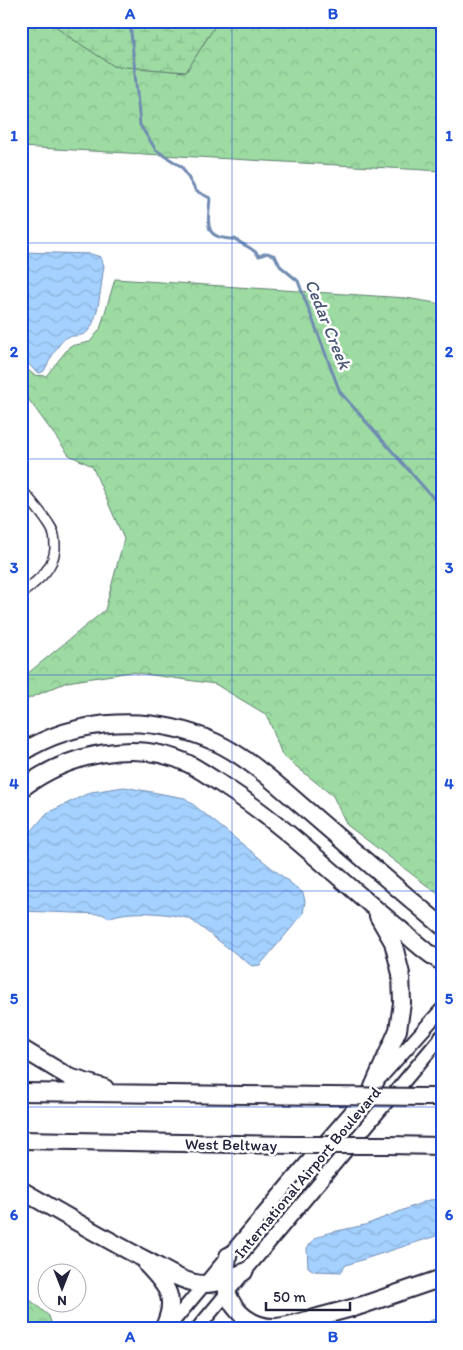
<svg xmlns="http://www.w3.org/2000/svg" width="463" height="1350" font-family="Itim,sans-serif">
  <defs>
    <pattern id="forest-crowns" width="20" height="18" patternUnits="userSpaceOnUse" patternTransform="scale(1.25)"><rect width="20" height="18" fill="#9ddba3"/><path d="M2 6a3 3 0 1 1 6 0M12 15a3 3 0 1 1 6 0" fill="none" stroke="#87bc8d"/></pattern>
    <pattern id="wetland-marsh" width="20" height="14" patternUnits="userSpaceOnUse" patternTransform="scale(1.25)"><rect width="20" height="14" fill="#9ddba3"/><path d="M1 5h8M5 5V1M11 12h8M15 12V8" fill="none" stroke="#87bc8d"/></pattern>
    <pattern id="water-waves" width="16" height="10" patternUnits="userSpaceOnUse" patternTransform="scale(1.25)"><rect width="16" height="10" fill="#a4d1ff"/><path d="M0 5q4-4 8 0t8 0" fill="none" stroke="#8db3db"/></pattern>
  </defs>
  <rect width="100%" height="100%" fill="#fff"/>
  <filter id="ink" filterUnits="userSpaceOnUse"><feTurbulence type="fractalNoise" baseFrequency=".02" numOctaves="2"/><feDisplacementMap in="SourceGraphic" scale="10" xChannelSelector="R" yChannelSelector="G"/><feConvolveMatrix kernelMatrix="1 2 1 2 8 2 1 2 1" color-interpolation-filters="sRGB"/></filter>
  <g filter="url(#ink)">
    <path fill="url(#forest-crowns)" stroke="#607e6f" d="M21,21H50L65,34L114,66L186,72L218,21H442V171L21,147Z
      M115,279L406,298L442,304V897L347,825L333,796L282,755L267,715L215,684L131,672L67,682L21,702V679L105,610L124,539L92,466L69,455L21,389V364L34,375L46,376L70,346L90,342L100,329Z
      M21,1292L49,1316L53,1329H21Z"/>
    <path fill="url(#wetland-marsh)" stroke="#607e6f" d="M50,21H218L186,72L114,66L65,34Z"/>
    <path fill="url(#water-waves)" stroke="#708bb1" d="M21,252L91,254L101,257L104,266C101,282 99,322 87,332C82,337 74,335 68,337C59,340 49,362 44,371L40,373L35,371L21,356Z
      M124,787L185,798L303,893L305,901L303,914L260,965L252,966L190,919C171,913 126,909 109,918L102,914L21,911V843L47,813L91,792Z
      M442,1199V1234L349,1264L346,1265L341,1272L314,1271L308,1267L307,1248L315,1238L328,1233L365,1225L429,1200Z
      M442,1316V1329H410L412,1328Z"/>
    <g fill="none" stroke-linecap="round" stroke-linejoin="round">
      <path stroke="#708bb1" stroke-width="3" d="M130,21L140,125L156,150L182,167L196,191L210,198C208,225 203,239 235,239C245,247 250,245 259,256L267,253L275,256L280,266L298,281L340,392L442,508"/>
      <g stroke="#22223b" stroke-width="12">
        <path id="street" d="M21,489C31,501 42,513 50,526C55,533 55,541 55,549C53,570 37,581 21,594"/>
      </g>
      <g stroke="#22223b" stroke-width="16">
        <path id="secondary" d="M381,1077L442,1009
          M167,1329L294,1177L368,1092
          M197,1329L442,1036"/>
      </g>
      <g stroke="#22223b" stroke-width="20">
        <path id="highway" d="M21,753C77,717 154,714 215,742C248,757 281,788 309,812C353,850 397,888 442,926
          M21,789C67,754 135,738 189,764C202,771 215,780 227,788C290,829 342,883 400,929C413,940 427,954 442,962
          M21,1048L69,1077L105,1088
          M373,1087L398,1030L402,1003L401,974L393,942L378,916
          M21,1092L328,1096
          M425,1097H442
          M21,1140L294,1145
          M388,1145L442,1146
          M21,1190C63,1214 105,1239 148,1261C165,1270 185,1284 204,1284C219,1284 231,1278 244,1272
          M228,1256C227,1267 224,1279 227,1291C233,1313 254,1328 276,1327C290,1326 305,1320 318,1317C333,1313 348,1309 363,1305
          M147,1265C168,1287 178,1299 163,1329
          M354,1308L442,1278"/>
      </g>
      <use href="#street" stroke="#fff" stroke-width="9"/>
      <use href="#secondary" stroke="#fff" stroke-width="12"/>
      <use href="#highway" stroke="#fff" stroke-width="16"/>
      <g stroke="#22223b" stroke-width="20" stroke-linecap="butt">
        <path id="highway-bridge" d="M328,1096L425,1097
          M294,1145H388"/>
      </g>
      <use href="#highway-bridge" stroke="#fff" stroke-width="16"/>
    </g>
  </g>
  <path fill="none" stroke="#1d4ed8" stroke-width="1" stroke-opacity="0.55" d="M232,21V1329M21,243H442M21,459H442M21,675H442M21,891H442M21,1107H442"/>
  <g text-anchor="middle" stroke-width="5" stroke-linejoin="round" paint-order="stroke">
    <g font-size="16" fill="#22223b" stroke="#fff">
      <text transform="translate(231 1144) rotate(1)" y="6">West Beltway</text>
      <text transform="translate(307 1172) rotate(-50)" y="6">International Airport Boulevard</text>
    </g>
    <g font-size="18" font-style="italic" fill="#495776" stroke="#fff">
      <text transform="translate(328 324) rotate(68)" y="6">Cedar Creek</text>
    </g>
  </g>
  <rect width="463" height="1350" fill="none" stroke="#fff" stroke-width="55"/>
  <g transform="translate(62 1288) rotate(180)"><circle r="24" fill="#ffffff" stroke="#a7a7b1"/>
  <path d="M0-4L9 19L0 12L-9 19Z" fill="#22223b"/>
  <text y="-8" font-size="14" font-weight="bold" text-anchor="middle" fill="#22223b">N</text>
  </g>
  <path d="M266 1302v8h84v-8" fill="none" stroke="#22223b" stroke-width="2.5"/>
  <text x="273" y="1302" font-size="15" fill="#22223b" stroke="#ffffff" stroke-width="4" paint-order="stroke">50 m</text>
  <rect x="28" y="28" width="408" height="1294" fill="none" stroke="#1d4ed8" stroke-width="2"/>
  <g font-size="16" text-anchor="middle" font-weight="bold" fill="#1d4ed8">
    <text x="130" y="19">A</text>
    <text x="333" y="19">B</text>
    <text x="14" y="141">1</text>
    <text x="449" y="141">1</text>
    <text x="14" y="357">2</text>
    <text x="449" y="357">2</text>
    <text x="14" y="573">3</text>
    <text x="449" y="573">3</text>
    <text x="14" y="789">4</text>
    <text x="449" y="789">4</text>
    <text x="14" y="1004">5</text>
    <text x="449" y="1004">5</text>
    <text x="14" y="1220">6</text>
    <text x="449" y="1220">6</text>
    <text x="130" y="1342">A</text>
    <text x="333" y="1342">B</text>
  </g>
</svg>
